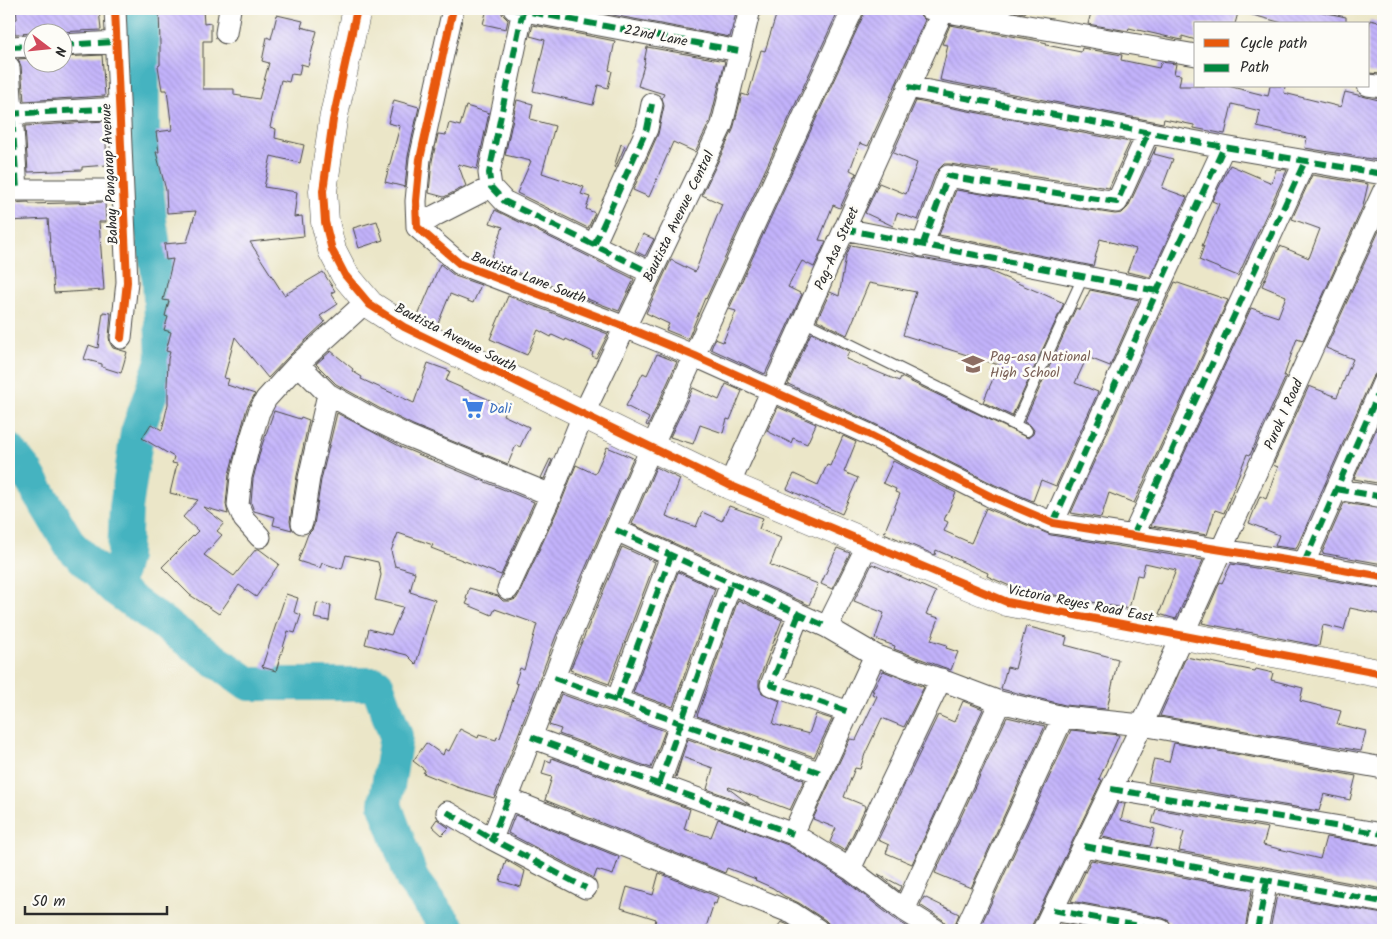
<svg xmlns="http://www.w3.org/2000/svg" width="1392" height="939" font-family="Kalam,sans-serif">
  <defs>
    <pattern id="building-back-hatch" width="6" height="6" patternUnits="userSpaceOnUse" patternTransform="scale(1.25)"><rect width="6" height="6" fill="#c2b2fb"/><path d="M-1 5l2 2M0 0l6 6M5-1l2 2" fill="none" stroke="#a799d7"/></pattern>
  </defs>
  <rect width="100%" height="100%" fill="#fdfcf7"/>
  <filter id="ink" filterUnits="userSpaceOnUse"><feTurbulence type="fractalNoise" baseFrequency=".02" numOctaves="2"/><feDisplacementMap in="SourceGraphic" scale="10" xChannelSelector="R" yChannelSelector="G"/><feConvolveMatrix kernelMatrix="1 2 1 2 8 2 1 2 1" color-interpolation-filters="sRGB"/></filter>
  <filter id="wash" filterUnits="userSpaceOnUse"><feTurbulence type="fractalNoise" baseFrequency=".0096" numOctaves="4" result="noise"/><feDisplacementMap in="SourceGraphic" scale="20" xChannelSelector="R" yChannelSelector="G"/><feGaussianBlur stdDeviation="1.12" result="paint"/><feColorMatrix in="noise" values="0 0 0 0 0 0 0 0 0 0 0 0 0 0 0 0 0 1.4 0 .05"/><feComposite in="paint" operator="in"/></filter>
  <g filter="url(#wash)">
    <rect width="100%" height="100%" fill="#ebe6c8"/>
    <g fill="none" stroke-linecap="round" stroke-linejoin="round">
      <path stroke="#44b3c0" stroke-width="34" d="M9,450L26,471L70,545L115,589L249,684H377L396,736L385,805L413,881L450,930
        M115,589L124,556L126,508L137,433L163,358L159,280L150,220L143,143L142,9"/>
    </g>
    <g id="blocks">
      <path fill="url(#building-back-hatch)" d="M16,9H99L101,30L15,34L14,20L17,19Z
        M159,9H203L204,24L211,23V41H203V89H234V95L259,99L269,63L262,61L267,37L271,39L277,15L303,21L301,27L317,31L308,66L301,64L299,75L291,74L289,82L281,80L270,127L276,129L275,138L304,145L300,163L271,156L264,187L297,192L294,217L302,216L304,236L250,242L284,295L323,272L335,291L331,293L338,304L320,316L325,322L290,355L268,378L235,337L224,378L229,379L227,385L255,394L247,408L229,474L226,504L228,514L203,507L224,523L217,531L222,535L204,555L234,576L256,549H259L279,564L256,597L239,585L219,614L190,595L162,567L198,531L183,517L198,500L170,493L177,464L172,463L174,457L142,438L151,424L162,430L168,404V387H167L168,359L170,352L166,351L171,332L164,330L168,317L165,316L169,301L163,300L173,259L166,260L164,244L187,242L196,211L167,213L166,190L156,152H159L156,132L172,130L167,90H162L158,66L160,65V44Z
        M487,9H502V14L508,20L506,29L483,24Z
        M581,9H626L640,11L641,9H737L730,37Z
        M778,9H839L706,299L705,298L688,339L666,330L669,324L646,313L671,260L695,272L722,204L702,195L733,130L742,94L748,96L761,50L765,51Z
        M865,9H877L894,14L896,9L919,14L925,20L868,146L860,143L850,170L856,173L840,208L833,205L819,240L826,241L814,267L802,261L788,287L802,294L765,374L711,349L715,339L723,342L736,311L729,309L864,14Z
        M1002,9H1026L1025,13Z
        M1092,9H1239L1235,24H1196V40L1182,36V40L1129,28L1128,31L1088,24Z
        M1249,9H1308L1346,17V24H1286L1249,14Z
        M1370,20L1383,23L1382,74L1368,73V28Z
        M533,25L615,41L609,70L612,71L608,88L598,85L593,105L533,91L545,40L530,36Z
        M950,25L1034,40L1047,43L1046,45L1081,52L1082,48L1122,55L1121,60L1159,68L1161,62L1176,64L1174,74L1181,75L1179,86H1228L1268,96L1270,86H1285L1284,93L1341,107L1345,92L1383,101V161L1305,148L1307,138L1257,127L1260,111L1232,104L1225,134L1194,128V125L1164,119L1163,123L940,80L948,45L942,44Z
        M647,47L725,61L710,121L695,152L673,142L649,197L633,190L658,134L664,106L662,98L664,94L638,86L645,62H644Z
        M102,55L105,96L24,101L21,66L18,59L32,58V62H62V57Z
        M394,100L419,107L408,156L405,187L385,182L400,126L388,123Z
        M517,100L533,104L530,119L555,126L542,173L584,187L581,194L590,197L586,209L595,213L588,228L517,193L531,161L505,155Z
        M916,101L1130,142L1109,188L950,164H944L936,172L918,220L897,213L893,226L865,213L879,183L906,194L917,163L893,153Z
        M466,106L489,113L477,169L458,164L466,186L444,197L429,193L432,161L438,134L446,135L449,123L460,126Z
        M105,121L107,165L82,167V170L28,172L25,126Z
        M621,144L625,146L615,168L614,167Z
        M1156,147L1154,154L1173,159L1162,188L1187,197L1150,277L1127,272L1136,249L1100,239L1093,266L939,235L956,190L1115,214L1122,213L1128,207Z
        M1230,165L1272,183L1276,169L1287,170L1238,276L1199,260L1204,246H1202L1219,204L1212,201Z
        M1312,175L1368,184L1363,206L1303,340L1297,338L1284,376H1286L1250,455L1247,454L1243,464L1224,513L1215,510L1207,535L1151,526L1251,308L1278,317L1286,296L1262,286L1280,246L1309,258L1320,229L1292,219Z
        M29,202V204L105,202L106,222H99L104,290L54,293L48,219L9,221V203Z
        M495,210L634,279L619,311L490,262L503,227L490,223Z
        M377,221L383,240L359,248L353,228Z
        M1383,222V371L1376,373L1372,378L1296,549L1275,546L1279,535L1249,523L1260,496L1266,499L1278,467L1273,465L1309,386L1337,397L1353,359L1326,348Z
        M643,234L654,239L645,256L635,251Z
        M851,245L987,270L1064,303L1012,416L983,402L999,365L903,335L916,292L869,283L847,335L817,320L830,292L839,296L846,256Z
        M440,264L455,276L481,285L473,303L450,294L437,326L418,316Z
        M1175,282L1228,300L1134,503L1109,493L1101,518L1071,513Z
        M1090,290L1139,300L1110,366L1087,357L1075,383L1098,392L1056,486L1041,480L1033,501L995,485L873,423L788,384L811,333L849,351L846,359L899,381L901,377L1028,438L1033,434L1034,430L1030,425L1024,422L1076,308L1080,310Z
        M508,296L608,334L596,358L592,356L593,352L566,339L565,341L552,335L551,337L538,330L527,355L490,339Z
        M103,312L111,313L109,337L110,343L113,348L127,352L121,373L102,367V364L84,359L89,345L98,348Z
        M331,351L353,369L352,371L362,377L361,379L414,403L428,363L450,371L446,381L506,407L503,415L529,427L520,447L516,445L508,464L413,425L379,408L336,384L316,364Z
        M657,354L677,362L648,426L646,425L649,418L626,406L643,373L647,375Z
        M726,384L742,391L730,420L727,419L723,433L700,425L693,444L670,437L693,388L719,400Z
        M778,407L816,424L807,444L793,438L791,443L767,431Z
        M274,411L300,419L301,417L309,420L297,476L290,521L292,530L273,525L275,517L254,511L251,503L253,479L261,448Z
        M337,413L403,448L534,502L501,575L431,548L433,545L398,533L391,551L395,566L415,572L410,592L435,600L416,664L407,655L365,644L369,629L391,635L403,607L375,600L381,575L378,562L346,555L342,569L322,563L320,568L298,561L308,534L312,530L314,525L321,480Z
        M1383,414V484L1354,479Z
        M843,436L856,442L844,472L858,478L842,514L787,489L794,474L818,485L827,465L830,466Z
        M607,447L633,458L556,636L494,798L457,787L423,773L425,770L413,761L426,743L443,755L445,749L449,751L460,729L478,738L479,735L496,740L497,737L500,738L518,684L515,683L520,668L524,670L537,624L495,609L492,615L466,604L468,600L466,599L469,588L498,596L503,601H510L516,599L519,594L562,500L576,465L595,474Z
        M550,459L552,460L544,479L541,478Z
        M893,461L956,493L944,520L948,522L944,531L971,543L986,508L1051,535L1203,560L1176,619L1159,614L1176,570L1145,563L1142,576L1137,575L1129,609L1012,587L987,576L988,573L936,550L935,555L884,533L900,494L895,492L896,489L883,483Z
        M656,467L680,479L666,516L696,527L702,512L722,521L729,506L763,518L759,529L781,538L770,565L818,584L809,605L632,524Z
        M1344,503L1383,509V564L1322,553Z
        M622,547L655,562L609,684L570,670Z
        M837,548L850,553L832,589L821,584Z
        M872,564L936,592L926,614L939,618L931,640L947,645L946,648L958,652L951,670L894,649L895,646L875,639L884,613L854,601Z
        M1231,564L1383,589V615L1350,608L1344,630L1323,625L1319,646L1202,623L1220,582L1222,583Z
        M678,572L715,589L673,707L633,693Z
        M286,594L298,598L294,612L301,615L295,633L288,631L276,671L262,667Z
        M738,600L782,620L759,680V687L762,693L780,701L773,724L809,734L816,714L832,719L814,757L697,716Z
        M317,603L331,605L329,621L314,618Z
        M1026,626L1067,637L1065,645L1118,659L1107,709L1065,705L1001,689L1007,667L1015,669Z
        M1186,657L1255,671L1256,669L1273,673L1271,680L1303,688L1300,701L1341,711L1337,724L1366,731L1361,751L1160,716Z
        M883,671L924,687L904,727L882,718L865,754L860,769L855,768L844,797L866,806L845,851L830,842L836,828L813,819L850,739L856,740L877,696L872,694L874,691H872Z
        M561,694L665,731L651,768L559,734L561,729L549,725Z
        M963,701L983,709L912,864L886,853L889,845L878,840L938,715L954,722Z
        M1007,717L1045,726L971,888L935,873Z
        M1071,730L1119,735L1099,779L1102,780L1032,925L1031,930H990L980,927Z
        M688,739L804,780L790,810L729,787L728,788L750,805L707,789L713,768L682,757L676,777H675Z
        M1174,743L1356,776L1350,800L1324,794L1319,811L1148,782L1154,759L1169,762Z
        M552,758L690,809L684,829L711,837L718,819L788,845L843,879L896,920L913,930H830L829,924L825,920L799,903L784,896L773,888L755,880L756,879L727,868L725,873L545,800L552,777L542,774L546,760L551,762Z
        M1118,803L1125,804L1121,820L1155,829L1150,846L1102,837Z
        M1156,809L1268,828L1263,845L1320,859L1326,837L1383,846V889L1179,851L1184,832L1152,823Z
        M515,815L619,857L613,875L597,870L594,878L592,877L508,833Z
        M437,819L449,828L442,835L432,826Z
        M506,860L525,871L521,887L500,881Z
        M1091,860L1252,890L1245,930H1173L1169,921L1163,918L1071,901Z
        M659,873L718,897L716,904L714,903L705,930H668L654,927L656,919L621,908L627,887L653,895Z
        M878,874L901,886L899,891Z
        M1277,895L1383,914V930H1270Z
        M924,897L959,914L953,930H948L947,925L943,920L920,905Z
        M781,922L786,924L796,930H775Z
        M1060,924L1094,930H1057Z"/>
    </g>
  </g>
  <g filter="url(#ink)">
    <use href="#blocks" fill-opacity="0" stroke="#484743" stroke-width="1"/>
    <g fill="none" stroke-linecap="round" stroke-linejoin="round">
      <g stroke="#484743" stroke-width="12">
        <path id="lane" d="M803,321L1027,431
          M1015,425L1083,277"/>
      </g>
      <g stroke="#484743" stroke-width="23">
        <path id="street" d="M115,9L127,282L121,338
          M453,9L420,159L416,201L417,227L460,264L625,327L695,356L868,434L990,496L1053,523L1304,563L1383,577
          M514,9L739,51
          M930,9L1196,55
          M523,10L489,173L491,187L504,201L651,273
          M226,33L230,9
          M62,45L116,42
          M9,47L32,46
          M9,67L17,190
          M1368,85L1383,87
          M908,87L1224,147L1383,174
          M9,114L119,108
          M9,190H122
          M417,227L436,215L491,187
          M844,229L1157,291
          M594,245L647,129L652,104
          M922,246L948,176L976,181L1117,202L1148,133
          M298,364L328,394L309,478L302,523
          M328,394L373,419L408,436L551,495
          M729,485L943,11
          M1336,489L1383,497
          M1053,523L1157,291L1224,147
          M616,530L827,627L875,655L1000,702L1063,717L1142,725L1383,768
          M1133,536L1305,161
          M260,537L244,519L238,505L241,477L249,445L259,412L266,399L298,364L367,301
          M1304,563L1383,383
          M508,589L551,495L583,415L722,125L750,9
          M799,614L771,685L849,712
          M827,627L868,544
          M554,678L821,773
          M617,700L671,556
          M531,737L793,834L850,869L904,910L936,930
          M659,784L731,583
          M1111,789L1383,834
          M508,799L792,913L818,930
          M447,812L492,839
          M793,834L875,655
          M1084,846L1383,902
          M850,869L941,679
          M586,888L492,839L568,641L640,473L853,9
          M904,910L1000,702
          M1053,910L1161,930
          M965,930L1063,717
          M1043,930L1142,725L1383,192
          M1257,930L1267,881"/>
      </g>
      <g stroke="#484743" stroke-width="29">
        <path id="secondary" d="M357,9L333,120L323,191L325,222L332,250L345,275L370,305L404,327L729,485L1007,602L1383,674"/>
      </g>
      <use href="#lane" stroke="#fff" stroke-width="10"/>
      <use href="#street" stroke="#fff" stroke-width="21"/>
      <use href="#secondary" stroke="#fff" stroke-width="28"/>
      <path stroke="#00873e" stroke-width="6" stroke-dasharray="12 6" stroke-linecap="butt" d="M514,9L739,51
        M523,10L489,173L491,187L504,201L651,273
        M62,45L116,42
        M9,47L32,46
        M9,67L17,190
        M908,87L1224,147L1383,174
        M9,114L119,108
        M844,229L1157,291
        M594,245L647,129L652,104
        M922,246L948,176L976,181L1117,202L1148,133
        M1336,489L1383,497
        M1053,523L1157,291L1224,147
        M616,530L827,627
        M1133,536L1305,161
        M1304,563L1383,383
        M799,614L771,685L849,712
        M554,678L821,773
        M617,700L671,556
        M531,737L793,834
        M659,784L731,583
        M1111,789L1383,834
        M508,799L492,839L586,888
        M447,812L492,839
        M1084,846L1383,902
        M1053,910L1161,930
        M1257,930L1267,881"/>
      <g stroke="#fdfcf7" stroke-width="11">
        <path id="cycleway" d="M115,9L127,282L121,338
          M357,9L333,120L323,191L325,222L332,250L345,275L370,305L404,327L729,485L1007,602L1383,674
          M453,9L420,159L416,201L417,227L460,264L625,327L695,356L868,434L990,496L1053,523L1304,563L1383,577"/>
      </g>
      <use href="#cycleway" stroke="#e8590c" stroke-width="8"/>
    </g>
  </g>
  <defs>
    <g id="school-bare" transform="scale(1.725)"><path d="M0-5L7-2L0 1L-7-2ZM-4 1L0 2.5L4 1V4Q0 6-4 4Z" fill="#8d6e63" stroke="#fdfcf7" stroke-width="2.5" paint-order="stroke"/></g>
    <g id="supermarket-bare" transform="scale(1.725)"><path d="M-6-5.5h2.5l.6 2H6L4.5 2H-2.5L-4.4-4H-6ZM-1.5 3.2a1.3 1.3 0 1 0 .1 0ZM3 3.2a1.3 1.3 0 1 0 .1 0Z" fill="#3f7fe0" stroke="#fdfcf7" stroke-width="2.5" paint-order="stroke"/></g>
  </defs>
  <g fill-rule="evenodd">
    <use href="#school-bare" x="973" y="364"/>
    <use href="#supermarket-bare" x="473" y="408"/>
  </g>
  <g text-anchor="middle" stroke-width="5" stroke-linejoin="round" paint-order="stroke">
    <g font-size="14" fill="#2b2b2b" stroke="#fdfcf7">
      <text transform="translate(656 35) rotate(11)" y="5">22nd Lane</text>
      <text transform="translate(109 174) rotate(-93)" y="5">Bahay Pangarap Avenue</text>
      <text transform="translate(678 216) rotate(-64)" y="5">Bautista Avenue Central</text>
      <text transform="translate(836 248) rotate(-66)" y="5">Pag-Asa Street</text>
      <text transform="translate(529 277) rotate(21)" y="5">Bautista Lane South</text>
      <text transform="translate(456 337) rotate(27)" y="5">Bautista Avenue South</text>
      <text transform="translate(1283 414) rotate(-66)" y="5">Purok 1 Road</text>
      <text transform="translate(1081 603) rotate(11)" y="5">Victoria Reyes Road East</text>
    </g>
    <g font-size="14" fill="#785e54" stroke="#fdfcf7" text-anchor="start">
      <text x="990" y="361">Pag-asa National<tspan x="990" dy="16">High School</tspan></text>
    </g>
    <g font-size="14" fill="#366cbe" stroke="#fdfcf7" text-anchor="start">
      <text x="489" y="413">Dali</text>
    </g>
  </g>
  <rect width="1392" height="939" fill="none" stroke="#fdfcf7" stroke-width="30"/>
  <rect x="1194" y="22" width="175" height="65" fill="#fdfcf7" stroke="#a9a8a5"/>
  <rect x="1204" y="39" width="25" height="8" fill="#e8590c" stroke="#a9a8a5"/>
  <text x="1240" y="48" font-size="15" fill="#2b2b2b">Cycle path</text>
  <rect x="1204" y="64" width="25" height="8" fill="#00873e" stroke="#a9a8a5"/>
  <text x="1240" y="72" font-size="15" fill="#2b2b2b">Path</text>
  <g transform="translate(48 48) rotate(106)"><circle r="24" fill="#fdfcf7" stroke="#a9a8a5"/>
  <path d="M0-4L9 19L0 12L-9 19Z" fill="#d1495b"/>
  <text y="-8" font-size="14" font-weight="bold" text-anchor="middle" fill="#2b2b2b">N</text>
  </g>
  <path d="M25 906v8h142v-8" fill="none" stroke="#2b2b2b" stroke-width="2.5"/>
  <text x="32" y="906" font-size="15" fill="#2b2b2b" stroke="#fdfcf7" stroke-width="4" paint-order="stroke">50 m</text>
</svg>
